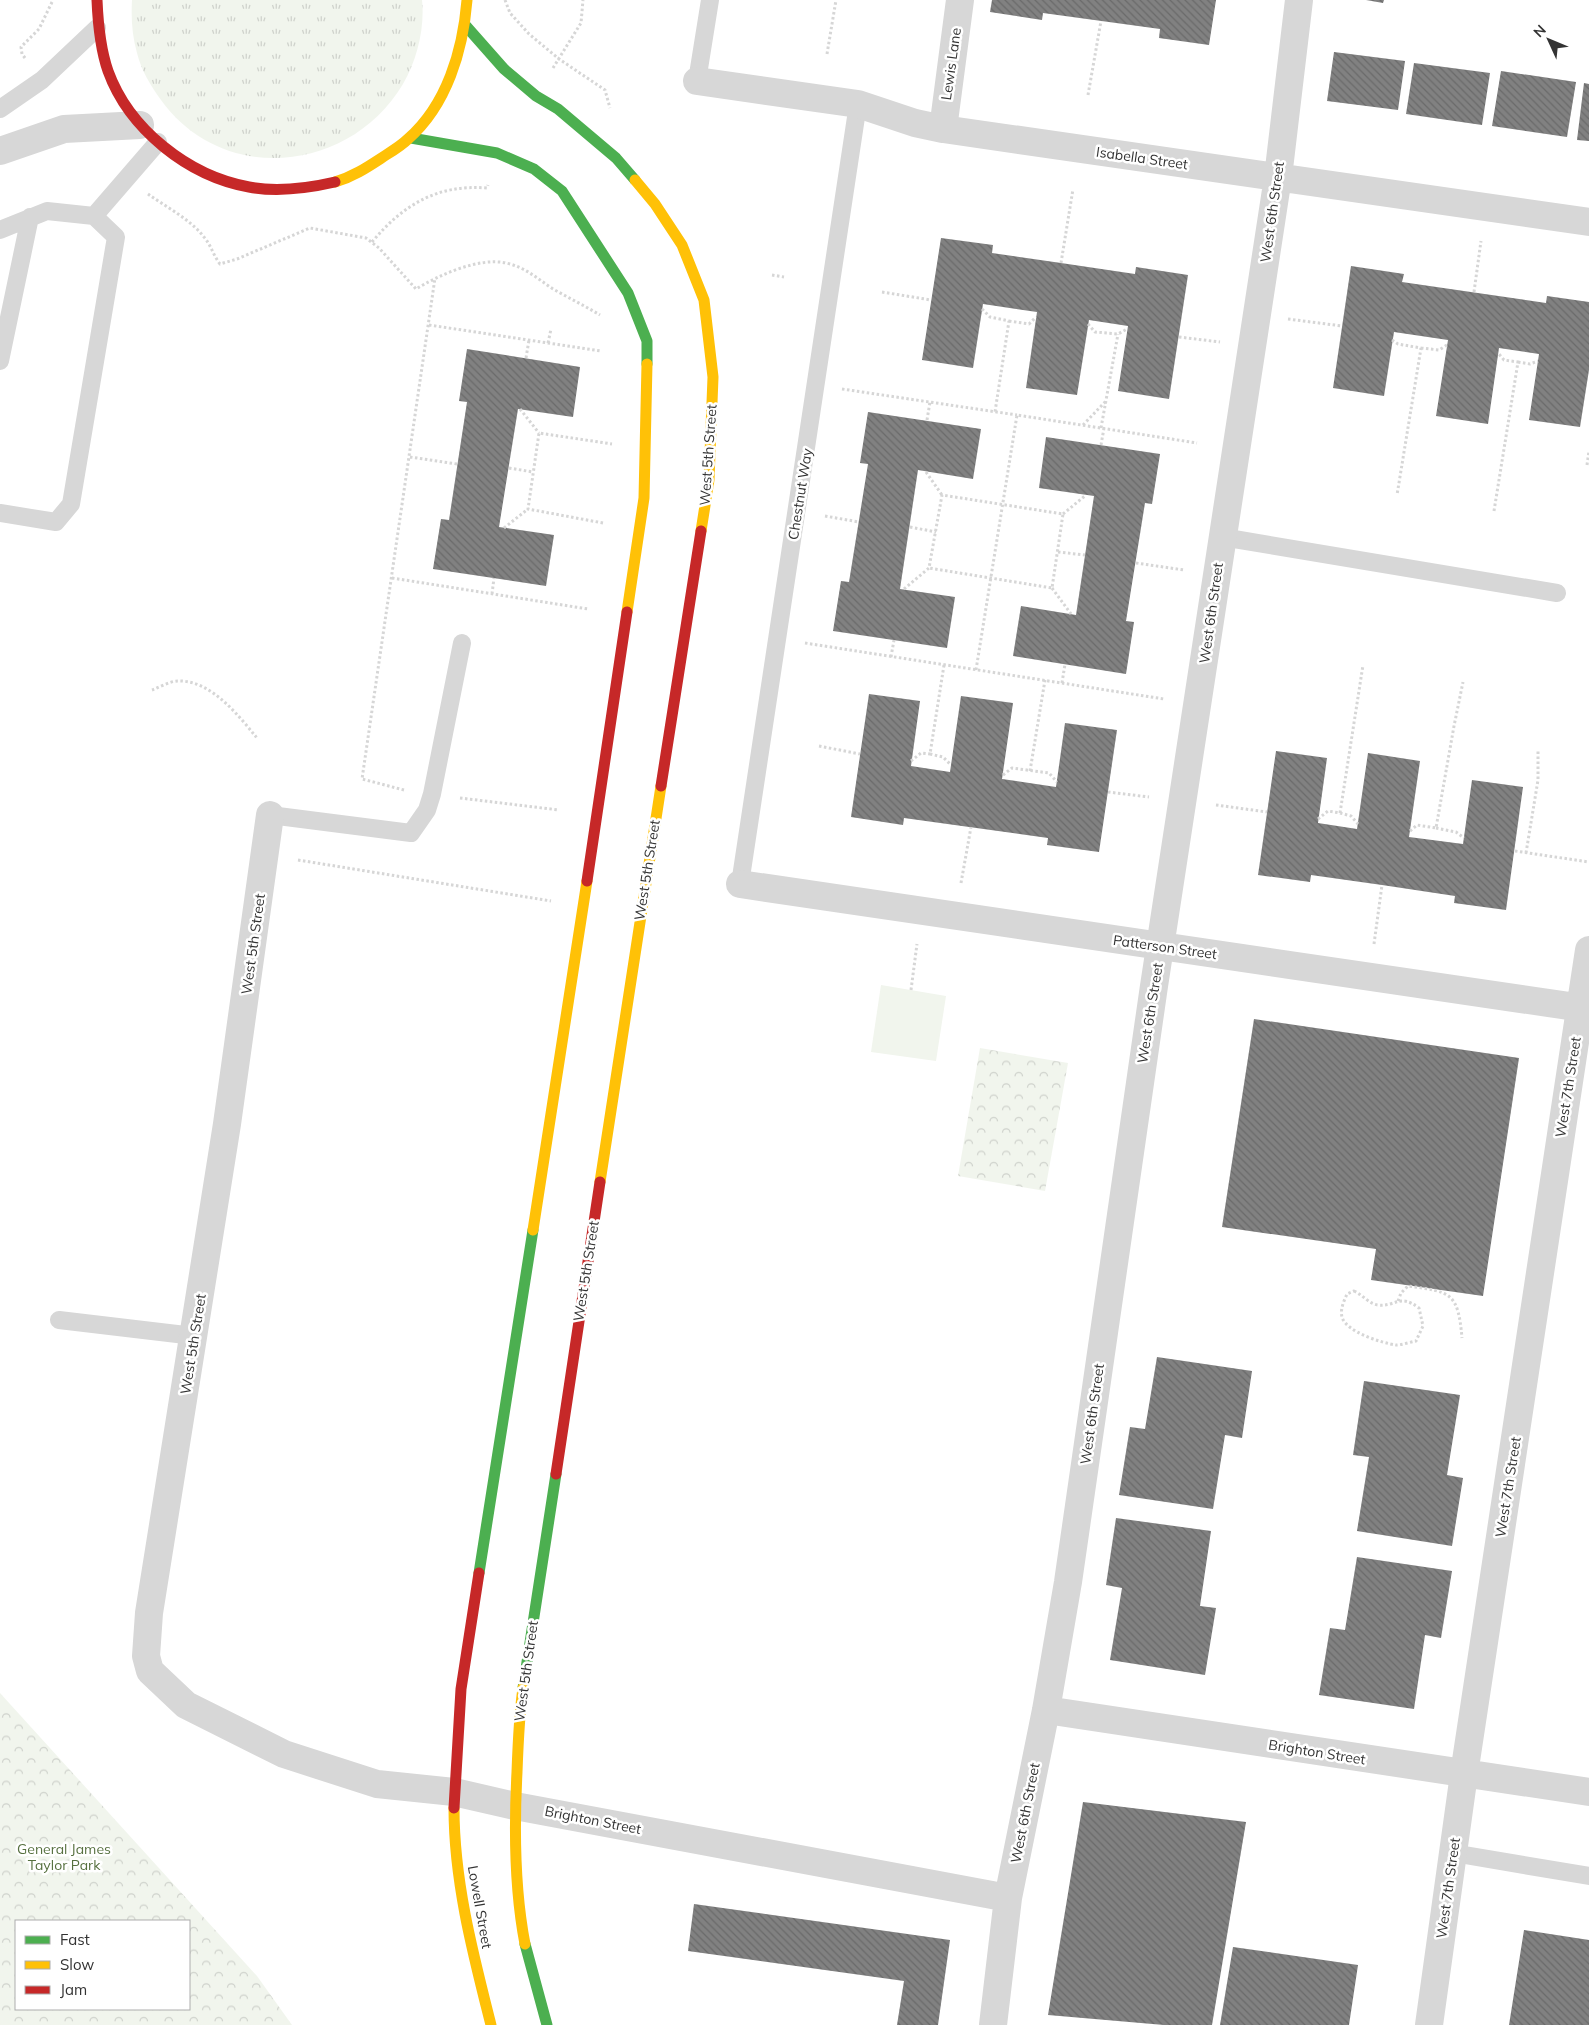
<svg xmlns="http://www.w3.org/2000/svg" width="1589" height="2025" font-family="Mulish,sans-serif">
  <defs>
    <pattern id="grass-tufts" width="24" height="20" patternUnits="userSpaceOnUse" patternTransform="scale(1.25)"><rect width="24" height="20" fill="#f1f5ed"/><path d="M3 7l-1-3M5 7V3M7 7l1-3M15 17l-1-3M17 17v-4M19 17l1-3" fill="none" stroke="#cfd2cc"/></pattern>
    <pattern id="forest-crowns" width="20" height="18" patternUnits="userSpaceOnUse" patternTransform="scale(1.25)"><rect width="20" height="18" fill="#f1f5ed"/><path d="M2 6a3 3 0 1 1 6 0M12 15a3 3 0 1 1 6 0" fill="none" stroke="#cfd2cc"/></pattern>
    <pattern id="building-back-hatch" width="6" height="6" patternUnits="userSpaceOnUse" patternTransform="scale(1.25)"><rect width="6" height="6" fill="#818181"/><path d="M-1 5l2 2M0 0l6 6M5-1l2 2" fill="none" stroke="#6a6a6a"/></pattern>
  </defs>
  <rect width="100%" height="100%" fill="#fff"/>
  <path fill="url(#grass-tufts)" d="M132,0H422C425,28 417,60 403,84C350,173 223,186 161,100C151,86 141,70 137,53C132,35 131,18 132,0Z"/>
  <path fill="url(#forest-crowns)" fill-rule="evenodd" d="M980,1048L1068,1063L1045,1191L958,1176Z
    M0,1693L257,1976L292,2025H0ZM189,1921V2009H16V1921Z"/>
  <path fill="#f1f5ed" d="M881,985L946,996L936,1061L871,1052Z"/>
  <path fill="url(#building-back-hatch)" d="M992,0H1216L1209,45L1159,38L1160,29L1043,13L1042,20L990,12Z
    M1366,0H1384L1383,3Z
    M1334,52L1405,61L1398,110L1327,101Z
    M1414,63L1490,73L1482,125L1406,114Z
    M1501,71L1576,82L1567,137L1492,126Z
    M1584,83L1589,84V141L1577,140Z
    M941,238L993,245L992,253L1061,263L1135,274L1136,267L1188,275L1169,399L1118,391L1128,326L1089,320L1077,395L1026,388L1037,312L983,304L973,368L922,360Z
    M1351,266L1404,274L1402,282L1546,303L1547,296L1589,302V370L1580,427L1529,420L1539,354L1499,348L1488,424L1436,416L1448,340L1394,332L1384,396L1333,388Z
    M467,349L580,367L573,417L518,409L499,527L554,535L546,586L433,569L441,519L449,520L467,402L459,401Z
    M868,412L981,429L973,479L918,470L900,589L955,597L947,648L833,631L841,581L849,582L868,464L860,463Z
    M1046,437L1160,454L1152,504L1145,503L1126,621L1134,622L1126,674L1013,656L1021,606L1076,615L1094,496L1039,488Z
    M869,694L920,701L911,766L950,772L961,696L1013,703L1002,779L1056,787L1065,723L1117,730L1099,852L1047,845L1048,838L904,818L903,825L851,817Z
    M1276,751L1327,758L1318,823L1357,829L1368,753L1420,761L1409,837L1463,844L1472,780L1523,787L1506,910L1454,903L1455,896L1382,885L1311,875L1310,882L1258,875Z
    M1254,1019L1519,1058L1483,1296L1371,1280L1376,1249L1222,1227Z
    M1157,1357L1252,1371L1242,1438L1225,1435L1213,1509L1119,1495L1130,1427L1145,1429Z
    M1364,1381L1460,1395L1447,1475L1463,1478L1452,1546L1357,1531L1369,1457L1353,1455Z
    M1116,1518L1211,1531L1200,1606L1216,1608L1205,1675L1110,1660L1122,1588L1106,1585Z
    M1357,1557L1452,1571L1441,1638L1425,1635L1414,1709L1319,1695L1330,1628L1345,1630Z
    M1083,1802L1246,1822L1212,2025H1164L1048,2015Z
    M694,1904L950,1940L938,2025H897L904,1981L688,1951Z
    M1524,1930L1589,1940V2025H1509Z
    M1233,1947L1358,1965L1349,2025H1220Z"/>
  <g fill="none" stroke-linecap="round" stroke-linejoin="round">
    <path stroke="#d6d6d6" stroke-width="3" stroke-dasharray="2.5 2.5" stroke-linecap="butt" d="M505,0L510,13L529,34L559,59L605,90L610,108
      M827,54L836,0
      M25,58L22,54L21,47L39,29L53,0
      M553,68L581,23L583,0
      M1088,95L1101,21
      M148,194C166,207 190,219 204,237C211,245 213,255 220,264L237,259L310,228L366,238L379,248L416,289C439,275 479,257 506,263C525,267 538,279 553,289C569,298 585,306 600,315
      M372,242C403,205 437,184 487,188L488,185
      M1061,263L1073,189
      M772,275L784,277
      M882,292L931,300
      M1474,292L1481,241
      M982,309L990,317L1009,321L995,412
      M1288,319L1342,326
      M1009,321L1029,324L1036,317
      M1088,324L1095,332L1118,334L1127,329
      M429,325L601,351
      M1179,337L1220,342
      M1392,340L1398,344L1421,348L1397,495
      M548,343L551,329
      M1421,348L1439,350L1447,345
      M526,358L529,340
      M1518,362L1530,364L1538,361
      M842,389L1017,415
      M520,409L539,433
      M927,420L930,402
      M1083,425L1106,401
      M1101,428L1118,334
      M1101,445L1104,428
      M410,457L457,464
      M1587,465L1589,451
      M509,468L533,472
      M926,472L942,495
      M1494,511L1518,362L1504,360L1499,354
      M1063,514L1086,495
      M825,516L859,522
      M603,523L528,509L539,433L612,444
      M910,527L936,532
      M504,528L528,509
      M1058,552L1085,555
      M1136,563L1184,570
      M392,578L588,609
      M1052,588L1071,614
      M904,589L929,568L942,495L1063,514L1052,588L929,568
      M492,594L494,578
      M805,643L1164,699
      M891,657L894,640
      M944,665L930,754L943,757L951,765
      M976,670L1017,415L1197,443
      M1062,683L1065,664
      M152,690C160,687 170,681 178,681C211,680 238,715 257,738
      M819,746L860,754
      M911,761L921,753L930,754
      M1030,771L1045,680
      M1003,775L1012,768L1049,773L1057,782
      M404,790L362,779L435,278
      M1108,792L1149,797
      M460,798L559,810
      M1216,805L1267,812
      M1340,813L1351,816L1358,824
      M1318,819L1328,811L1340,813L1363,665
      M1436,828L1456,832L1464,838
      M1410,831L1417,825L1436,828L1454,726L1463,682
      M1515,851L1589,862
      M1526,853L1538,780V750
      M298,860L551,901
      M961,883L971,827
      M1374,944L1382,885
      M911,990L917,944
      M1354,1291C1363,1295 1369,1304 1378,1305C1396,1307 1399,1293 1419,1308L1423,1326L1416,1341C1410,1342 1402,1345 1396,1345C1382,1343 1346,1332 1342,1317C1340,1309 1344,1301 1347,1294Z
      M1398,1301L1401,1293L1408,1286C1451,1292 1458,1292 1462,1338"/>
    <path stroke="#d7d7d7" stroke-width="18" d="M697,81L710,0
      M0,109L42,80L97,28
      M0,230L47,211L94,216L158,142
      M0,361L30,217
      M0,513L56,522L71,504L116,237L94,216
      M1222,537L1557,593
      M270,815L411,833L427,810L432,794L462,643
      M740,884L858,104
      M59,1320L194,1336
      M1453,1853L1589,1876"/>
    <path stroke="#d7d7d7" stroke-width="28" d="M697,81L858,104L915,123L943,129L1589,222
      M943,129L960,0
      M0,151L64,129L140,125
      M270,815L227,1124L149,1613L146,1656L150,1671L186,1705L284,1754L377,1784L454,1792L515,1806L1008,1898
      M740,884L1589,1009
      M1046,1710L1589,1792
      M993,2025L1008,1898L1046,1710L1068,1582L1154,986L1278,177L1299,0
      M1429,2025L1464,1774L1589,950"/>
    <path stroke="#4caf50" stroke-width="11" d="M466,26L504,69L536,96L558,109L616,158L635,180
      M411,138L497,153L534,169L562,191L628,293L647,341V364
      M479,1573L533,1230
      M523,1688L556,1474
      M525,1944L547,2025"/>
    <path stroke="#ffc107" stroke-width="11" d="M635,180L655,204L682,245L704,300L713,377L709,480L701,531
      M335,182C355,176 369,166 386,155C394,150 402,145 408,139C447,105 463,50 467,0
      M627,612L644,498L647,364
      M600,1182L661,786
      M533,1230L587,881
      M523,1688C519,1716 518,1744 517,1772C514,1829 514,1887 525,1944
      M454,1808C454,1882 473,1954 491,2025"/>
    <path stroke="#c62828" stroke-width="11" d="M97,0C98,24 100,48 108,71C129,129 188,176 249,187C276,192 309,188 335,182
      M661,786L701,531
      M587,881L627,612
      M556,1474L600,1182
      M454,1808L461,1689L479,1573"/>
  </g>
  <g text-anchor="middle" stroke-width="5" stroke-linejoin="round" paint-order="stroke">
    <g font-size="14" fill="#333" stroke="#fff">
      <text transform="translate(951 64) rotate(-82)" y="5">Lewis Lane</text>
      <text transform="translate(1142 158) rotate(8)" y="5">Isabella Street</text>
      <text transform="translate(1272 212) rotate(-82)" y="5">West 6th Street</text>
      <text transform="translate(708 455) rotate(-86)" y="5">West 5th Street</text>
      <text transform="translate(800 494) rotate(-81)" y="5">Chestnut Way</text>
      <text transform="translate(1211 613) rotate(-82)" y="5">West 6th Street</text>
      <text transform="translate(647 870) rotate(-81)" y="5">West 5th Street</text>
      <text transform="translate(253 944) rotate(-82)" y="5">West 5th Street</text>
      <text transform="translate(1165 947) rotate(8)" y="5">Patterson Street</text>
      <text transform="translate(1150 1013) rotate(-81)" y="5">West 6th Street</text>
      <text transform="translate(1568 1087) rotate(-81)" y="5">West 7th Street</text>
      <text transform="translate(586 1271) rotate(-81)" y="5">West 5th Street</text>
      <text transform="translate(193 1344) rotate(-81)" y="5">West 5th Street</text>
      <text transform="translate(1092 1414) rotate(-82)" y="5">West 6th Street</text>
      <text transform="translate(1508 1487) rotate(-81)" y="5">West 7th Street</text>
      <text transform="translate(526 1671) rotate(-82)" y="5">West 5th Street</text>
      <text transform="translate(1317 1752) rotate(9)" y="5">Brighton Street</text>
      <text transform="translate(1025 1813) rotate(-79)" y="5">West 6th Street</text>
      <text transform="translate(593 1820) rotate(11)" y="5">Brighton Street</text>
      <text transform="translate(1448 1888) rotate(-82)" y="5">West 7th Street</text>
      <text transform="translate(480 1907) rotate(80)" y="5">Lowell Street</text>
    </g>
    <g font-size="14" fill="#56703f" stroke="#fff">
      <text x="64" y="1854">General James<tspan x="64" dy="16">Taylor Park</tspan></text>
    </g>
  </g>
  <rect x="15" y="1920" width="175" height="90" fill="#ffffff" stroke="#adadad"/>
  <rect x="25" y="1936" width="25" height="8" fill="#4caf50" stroke="#adadad"/>
  <text x="60" y="1945" font-size="15" fill="#333333">Fast</text>
  <rect x="25" y="1961" width="25" height="8" fill="#ffc107" stroke="#adadad"/>
  <text x="60" y="1970" font-size="15" fill="#333333">Slow</text>
  <rect x="25" y="1986" width="25" height="8" fill="#c62828" stroke="#adadad"/>
  <text x="60" y="1995" font-size="15" fill="#333333">Jam</text>
  <g transform="translate(1549 40) rotate(314)" stroke="#ffffff" stroke-width="4" paint-order="stroke">
  <path d="M0-4L9 19L0 12L-9 19Z" fill="#333333"/>
  <text y="-8" font-size="14" font-weight="bold" text-anchor="middle" fill="#333333">N</text>
  </g>
</svg>
